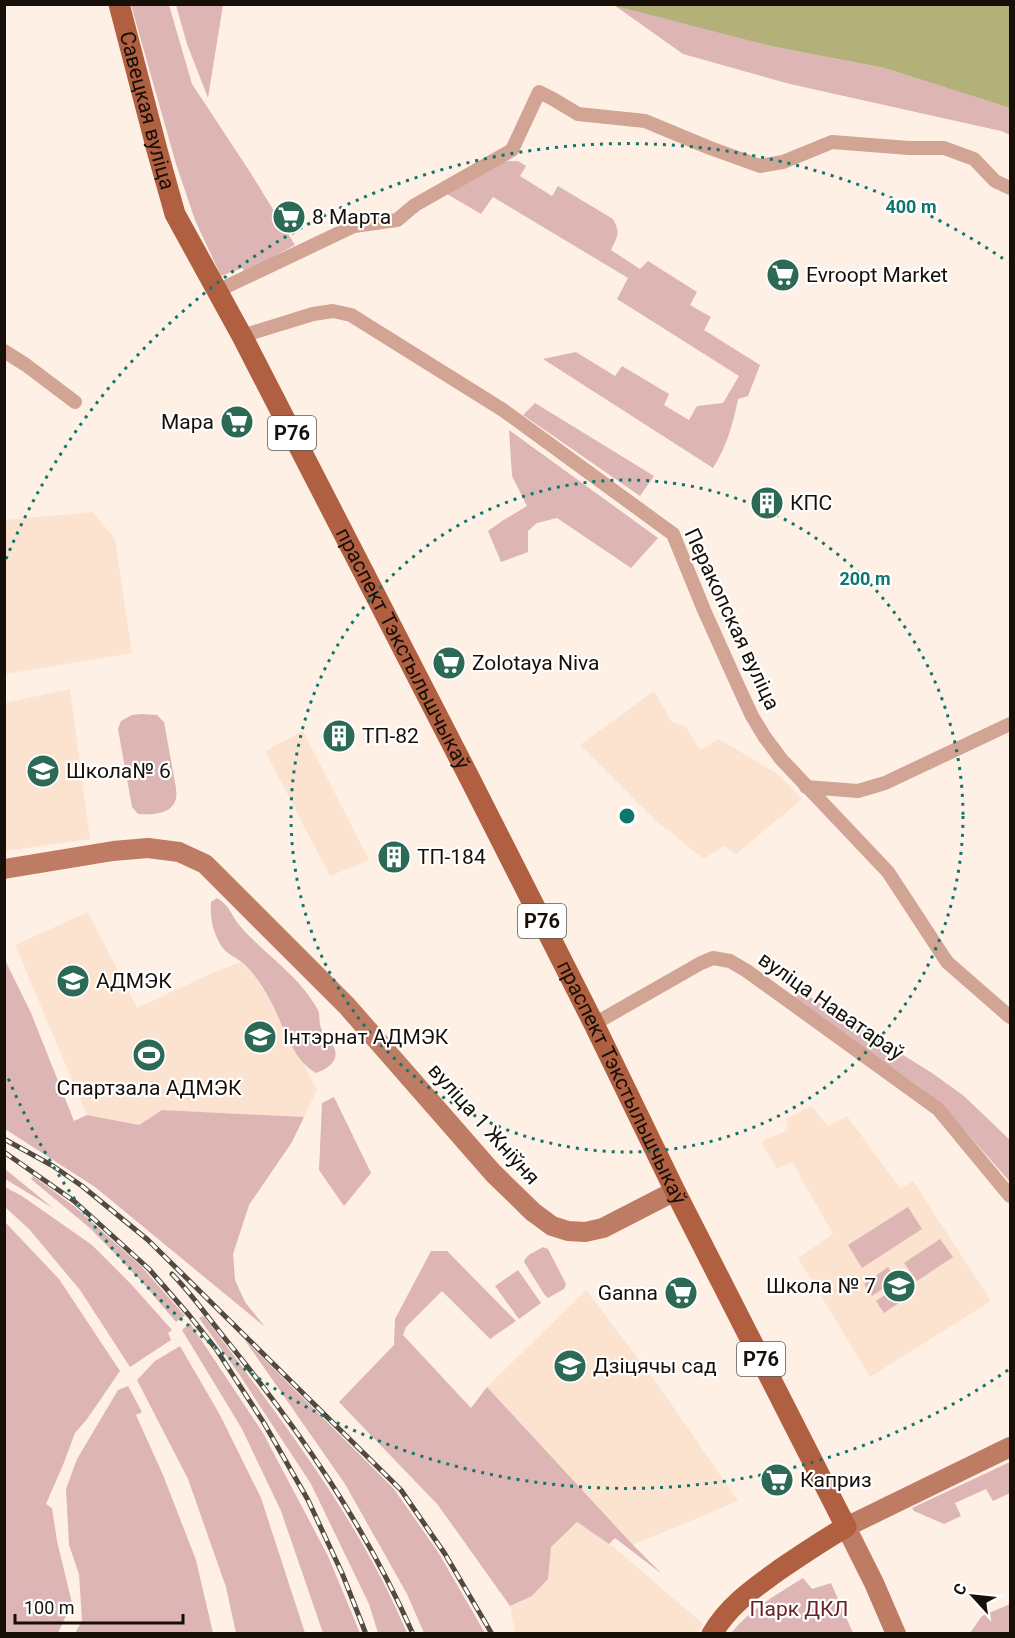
<svg xmlns="http://www.w3.org/2000/svg" width="1015" height="1638" font-family="Roboto,sans-serif">
  <rect width="100%" height="100%" fill="#fef0e4"/>
  <path fill="#fbe3cf" d="M93,512L115,539L132,653L5,674V520Z
    M70,689L90,839L5,851V703Z
    M654,691L672,722L686,727L700,750L719,739L779,775L802,799L736,854L724,846L704,859L657,822L580,745Z
    M303,731L369,860L330,876L265,751Z
    M88,912L137,1008L212,973L241,962L253,974L270,1000L317,1090L304,1117L162,1110L139,1125L87,1115L15,945Z
    M811,1106L828,1126L847,1116L901,1189L913,1181L991,1301L870,1377L798,1258L833,1234L792,1162L777,1169L761,1142L788,1130L786,1119Z
    M586,1290L659,1386L738,1501L633,1545L487,1387Z
    M577,1522L615,1548L703,1624L698,1633H515L510,1606L532,1596L548,1579L550,1547Z"/>
  <path fill="#dcb5b4" d="M131,5H169L192,84L250,172L295,245L245,272L242,268L221,276L195,220L176,164Z
    M176,5H223L208,98L187,44Z
    M614,5L669,18L775,47L884,68L1010,108V135L1001,131L790,84L683,54Z
    M509,161H518L526,166L520,176L552,196L558,186L613,219C621,233 617,237 611,250L640,269L648,261L697,292L690,305L711,317L704,330L760,365L748,396L738,399C733,424 727,446 713,468L543,359L576,352L615,376L622,366L669,394L664,405L689,420L697,406L723,403L739,376L617,299L628,278L493,197L481,214L447,194L500,163Z
    M535,403L654,476L640,496L523,415Z
    M509,430L658,538L631,568L557,518L537,523L528,531V552L501,562L488,531L502,521L527,506L512,476Z
    M141,714L157,715L164,722L176,788C176,791 177,795 176,798C173,815 151,815 138,814L132,807L118,729L121,721L132,715Z
    M217,898C231,907 230,914 240,926C264,954 300,976 318,1010C320,1016 319,1023 321,1028C323,1036 331,1040 334,1047C340,1061 328,1069 316,1073C291,1059 284,1025 270,1000C263,987 254,973 243,963C234,956 224,953 219,942C212,929 210,916 211,902Z
    M4,958L31,1013L74,1121L87,1115L139,1125L162,1110L304,1117L292,1142L249,1205L233,1254L235,1280L245,1302L265,1327L95,1187L5,1129Z
    M802,992L932,1073L964,1096L1010,1140V1182L946,1109L920,1087L792,997Z
    M334,1097L371,1173L344,1206L319,1170L322,1103Z
    M5,1169L53,1208L5,1179Z
    M33,1176L75,1207L140,1265L185,1316L176,1322L142,1282L91,1229L31,1179Z
    M5,1187L22,1196L92,1245L131,1284L172,1330L168,1333L171,1340L130,1367L80,1290L29,1229L5,1207Z
    M908,1207L922,1229L862,1268L848,1245Z
    M5,1222L59,1279L120,1371L87,1419L75,1433L63,1465L46,1504L52,1508L57,1541L72,1603L58,1633H5Z
    M940,1239L953,1257L917,1281L904,1263Z
    M543,1247L548,1249L566,1284L564,1289L548,1298L544,1294L524,1262C526,1254 537,1251 543,1247Z
    M431,1251H447L516,1321L490,1339L442,1291L406,1327L403,1335L471,1408L487,1387L633,1545L662,1574L615,1538L609,1544L577,1522L551,1547L548,1579L532,1596L510,1606L438,1505L339,1402L394,1345L395,1319Z
    M888,1267L896,1280L872,1296L864,1284Z
    M518,1270L541,1303L519,1319L495,1286Z
    M900,1285L908,1297L884,1313L876,1301Z
    M204,1316C279,1417 358,1517 407,1633H378L369,1604L311,1484L239,1374L199,1318Z
    M190,1323L263,1433L328,1556L360,1633H323L281,1511L242,1429L182,1330Z
    M244,1339L394,1489L438,1552L485,1633H424L407,1594L345,1484Z
    M180,1346L220,1415L261,1498L305,1633H236L226,1587L188,1479L137,1380L155,1361Z
    M128,1386L142,1412L136,1415L163,1475L196,1560L213,1633H75L82,1621L79,1574L69,1545L66,1489L77,1459L118,1390Z
    M1010,1462V1493L993,1501L986,1489L955,1503L961,1516L944,1524L914,1511L912,1508Z
    M803,1578L812,1589L831,1583L853,1633H731C751,1609 777,1594 803,1578Z
    M1010,1604V1633H970L982,1616Z"/>
  <path fill="#b4b079" d="M612,5H1010V108L884,68L775,47Z"/>
  <g fill="none" stroke-linecap="round" stroke-linejoin="round">
    <path stroke="#d2a493" stroke-width="14" d="M217,291L354,226L397,220L415,205L512,150L539,92L553,99L578,114L645,121L710,148L760,166L783,162L832,142L909,148H944L974,159L995,181L1010,188
      M242,336L313,314L333,311L351,315L503,410L673,534L704,610L739,688L752,716L764,736L781,759L888,872L947,962L1010,1017
      M4,351L26,365L75,402
      M806,787L858,791L885,783L1010,724
      M594,1024L701,963L713,958L730,961L747,971L938,1109L1010,1196"/>
    <path stroke="#bf7c64" stroke-width="20" d="M4,869L113,851L148,848L179,852L205,864L347,1006L493,1173L533,1212L552,1226L568,1231L585,1232L603,1228L675,1191
      M896,1634L874,1583L846,1527L1010,1447"/>
    <path stroke="#b05f41" stroke-width="21" id="s1" d="M119,4L157,150L175,214L242,336L470,779L594,1024L675,1191L846,1527C823,1540 801,1555 779,1570C754,1588 728,1606 712,1634"/>
    <g stroke="#524a41" stroke-width="5">
      <path id="rail" d="M4,1139L53,1166L82,1186L148,1240L401,1490L445,1554L492,1634
        M4,1152L74,1201L149,1269L189,1315L216,1349L264,1423L308,1500L342,1573L366,1634
        M172,1274C192,1294 209,1319 227,1341C300,1431 366,1527 413,1634"/>
    </g>
    <use href="#rail" stroke="#fff" stroke-width="3" stroke-dasharray="9" stroke-linecap="butt"/>
  </g>
  <g fill="none" stroke="#0f766e" stroke-width="3" stroke-dasharray="3 6">
    <circle cx="627" cy="816" r="336"/>
    <path d="M1008 1370A672 672 0 0 1 6 1073M6 559A672 672 0 0 1 1008 262"/>
  </g>
  <defs>
    <g id="supermarket-disc" transform="scale(1.725)"><circle r="9.5" fill="#2d6a56" stroke="#fff"/><path d="M-6-5.5h2.5l.6 2H6L4.5 2H-2.5L-4.4-4H-6ZM-1.5 3.2a1.3 1.3 0 1 0 .1 0ZM3 3.2a1.3 1.3 0 1 0 .1 0Z" fill="#fff"/></g>
    <g id="building-disc" transform="scale(1.725)"><circle r="9.5" fill="#2d6a56" stroke="#fff"/><path d="M-4-6H4V6H1V3H-1V6H-4ZM-2.5-4.3h1.7v1.8h-1.7ZM.8-4.3h1.7v1.8H.8ZM-2.5-1h1.7V.8h-1.7ZM.8-1h1.7V.8H.8Z" fill="#fff"/></g>
    <g id="school-disc" transform="scale(1.725)"><circle r="9.5" fill="#2d6a56" stroke="#fff"/><path d="M0-5L7-2L0 1L-7-2ZM-4 1L0 2.5L4 1V4Q0 6-4 4Z" fill="#fff"/></g>
    <g id="university-disc" transform="scale(1.725)"><circle r="9.5" fill="#2d6a56" stroke="#fff"/><path d="M0-5L7-2L0 1L-7-2ZM-4 1L0 2.5L4 1V4Q0 6-4 4Z" fill="#fff"/></g>
    <g id="stadium-disc" transform="scale(1.725)"><circle r="9.5" fill="#2d6a56" stroke="#fff"/><path d="M0-5a6.5 5 0 1 0 0 10a6.5 5 0 1 0 0-10ZM-3.5-1.8h7v3.6h-7Z" fill="#fff"/></g>
  </defs>
  <g fill-rule="evenodd">
    <use href="#supermarket-disc" x="289" y="217"/>
    <use href="#supermarket-disc" x="783" y="275"/>
    <use href="#supermarket-disc" x="237" y="422"/>
    <use href="#building-disc" x="767" y="503"/>
    <use href="#supermarket-disc" x="449" y="663"/>
    <use href="#building-disc" x="339" y="736"/>
    <use href="#school-disc" x="43" y="771"/>
    <use href="#building-disc" x="394" y="857"/>
    <use href="#university-disc" x="73" y="981"/>
    <use href="#university-disc" x="260" y="1037"/>
    <use href="#stadium-disc" x="149" y="1055"/>
    <use href="#school-disc" x="899" y="1286"/>
    <use href="#supermarket-disc" x="681" y="1293"/>
    <use href="#school-disc" x="570" y="1366"/>
    <use href="#supermarket-disc" x="777" y="1480"/>
  </g>
  <g text-anchor="middle" stroke-width="4.5" stroke-linejoin="round" paint-order="stroke">
    <g fill="#fff" stroke="#5d5853" stroke-width="1.5">
      <rect x="268" y="416" width="48" height="34" rx="4.5"/>
      <rect x="518" y="904" width="48" height="34" rx="4.5"/>
      <rect x="737" y="1342" width="48" height="34" rx="4.5"/>
    </g>
    <g font-size="20" font-weight="bold" fill="#171009">
      <text x="292" y="440">Р76</text>
      <text x="542" y="928">Р76</text>
      <text x="761" y="1366">Р76</text>
    </g>
    <g font-size="21" fill="#171009" stroke="#fff">
      <text dy="7" stroke="none"><textPath href="#s1" startOffset="110">Савецкая вуліца</textPath></text>
      <text transform="translate(732 619) rotate(65)" y="7">Перакопская вуліца</text>
      <text dy="7" stroke="none"><textPath href="#s1" startOffset="708">праспект Тэкстыльшчыкаў</textPath></text>
      <text transform="translate(831 1006) rotate(35)" y="7">вуліца Наватараў</text>
      <text dy="7" stroke="none"><textPath href="#s1" startOffset="1194">праспект Тэкстыльшчыкаў</textPath></text>
      <text transform="translate(484 1124) rotate(48)" y="7">вуліца 1 Жніўня</text>
    </g>
    <g font-size="21" fill="#171009" stroke="#fff" text-anchor="start">
      <text x="312" y="224">8 Марта</text>
      <text x="806" y="282">Evroopt Market</text>
      <text x="214" y="429" text-anchor="end">Мара</text>
      <text x="790" y="510">КПС</text>
      <text x="472" y="670">Zolotaya Niva</text>
      <text x="362" y="743">ТП-82</text>
      <text x="66" y="778">Школа№ 6</text>
      <text x="417" y="864">ТП-184</text>
      <text x="96" y="988">АДМЭК</text>
      <text x="283" y="1044">Інтэрнат АДМЭК</text>
      <text x="149" y="1095" text-anchor="middle">Спартзала АДМЭК</text>
      <text x="876" y="1293" text-anchor="end">Школа № 7</text>
      <text x="658" y="1300" text-anchor="end">Ganna</text>
      <text x="593" y="1373">Дзіцячы сад</text>
      <text x="800" y="1487">Каприз</text>
    </g>
    <g font-size="21" fill="#692026" stroke="#fff">
      <text x="799" y="1616">Парк ДКЛ</text>
    </g>
  </g>
  <circle cx="627" cy="816" r="9" fill="#0f766e" stroke="#fff" stroke-width="3"/>
  <g font-size="18" text-anchor="middle" font-weight="bold" fill="#0f766e" stroke="#fff" stroke-width="4.5" stroke-linejoin="round" paint-order="stroke">
    <text x="911" y="213">400 m</text>
    <text x="865" y="585">200 m</text>
  </g>
  <rect width="1015" height="1638" fill="none" stroke="#171009" stroke-width="12"/>
  <g transform="translate(973 1596) rotate(297)" stroke="#ffffff" stroke-width="4.5" paint-order="stroke">
  <path d="M0-4.5L10 22L0 15L-10 22Z" fill="#171009"/>
  <text y="-9" font-size="16" font-weight="bold" text-anchor="middle" fill="#171009">С</text>
  </g>
  <path d="M15 1614v9h168v-9" fill="none" stroke="#171009" stroke-width="3"/>
  <text x="24" y="1614" font-size="18" fill="#171009" stroke="#ffffff" stroke-width="4.5" paint-order="stroke">100 m</text>
</svg>
